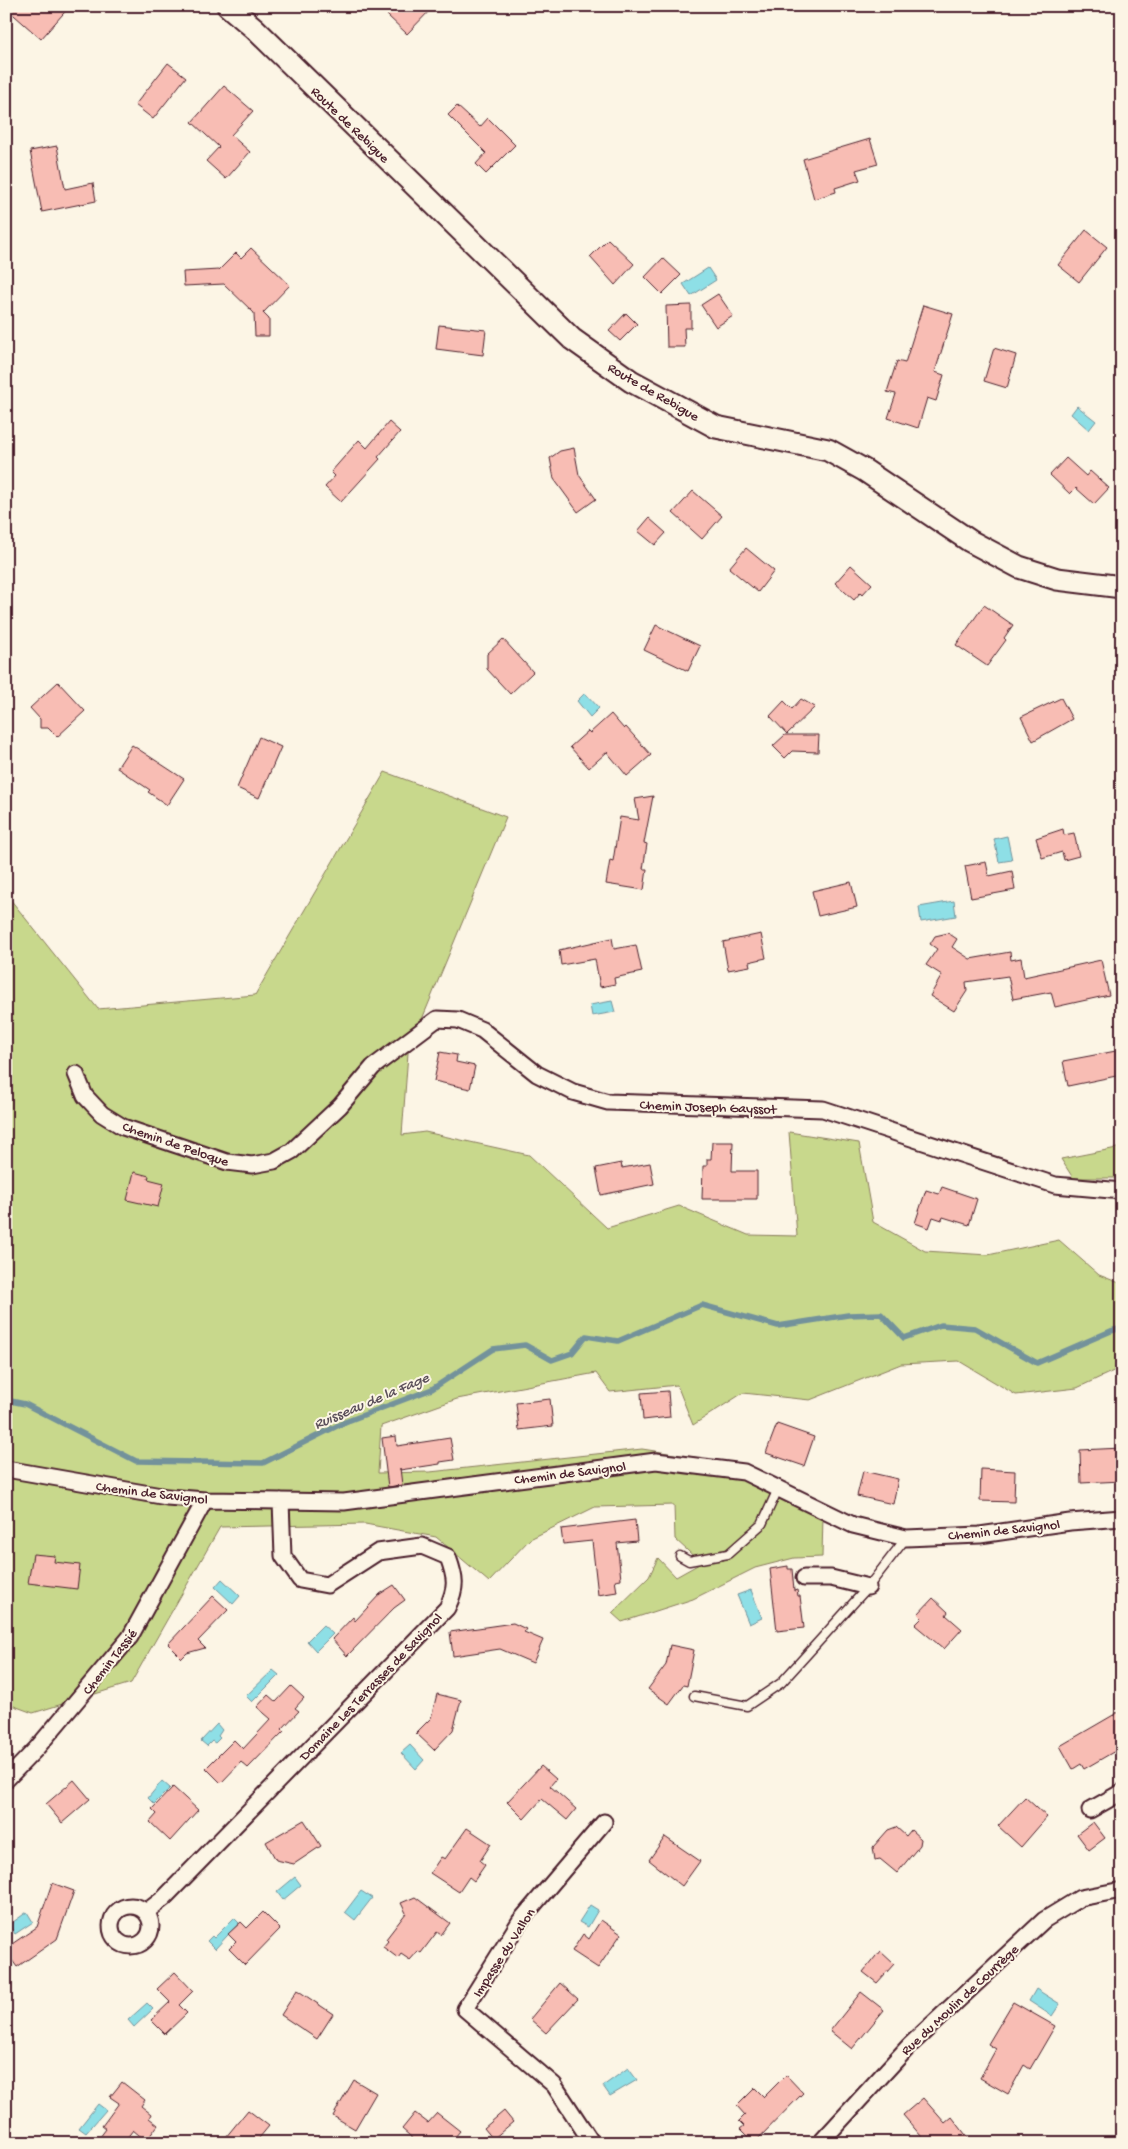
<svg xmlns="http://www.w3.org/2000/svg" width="1128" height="2149" font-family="'Gochi Hand',sans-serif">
  <rect width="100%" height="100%" fill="#fcf5e5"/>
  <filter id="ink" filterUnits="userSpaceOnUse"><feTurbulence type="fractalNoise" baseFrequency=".02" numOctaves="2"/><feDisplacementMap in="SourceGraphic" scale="10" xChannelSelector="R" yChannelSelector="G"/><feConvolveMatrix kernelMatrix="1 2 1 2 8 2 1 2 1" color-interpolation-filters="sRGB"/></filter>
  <g filter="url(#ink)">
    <path fill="#c8d88c" stroke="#897c5c" d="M385,772L506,817L408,1053L402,1135L425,1132L529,1155L607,1228L679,1206L748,1235L797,1236L789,1132L859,1143L873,1222L925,1251L988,1255L1059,1240L1099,1275L1122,1284V1367L1077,1388L1016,1395L959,1361L901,1364L810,1400L743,1393L693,1425L677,1385L610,1392L596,1373L457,1399L381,1426L378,1473L430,1472L642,1449L720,1461L823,1516L822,1557L794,1558L755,1568L693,1599L622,1622L612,1613L649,1577L658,1558L676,1577L701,1563L675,1539L674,1505L595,1507L530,1539L489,1582L436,1537L365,1524L220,1527L131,1683L33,1713L6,1703V894L98,1009L255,995Z
      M1122,1147V1178H1073L1061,1159Z"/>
    <path fill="#8edfe6" stroke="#73929b" d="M708,268L716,280L691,296L683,284Z
      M1077,406L1096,421L1089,430L1071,414Z
      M585,693L599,708L590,717L577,701Z
      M1007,836L1012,860L999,862L994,839Z
      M954,901L956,916L921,922L919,907Z
      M612,1001L615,1012L592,1016L590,1005Z
      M222,1579L240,1596L233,1604L215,1587Z
      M751,1590L762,1618L749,1624L737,1595Z
      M323,1625L333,1634L316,1651L307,1641Z
      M273,1670L279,1675L252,1702L246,1696Z
      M217,1724L222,1730L218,1736L220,1738L215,1743L212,1741L207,1746L201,1741Z
      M410,1745L424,1760L416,1769L401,1753Z
      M162,1781L170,1788L154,1804L148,1798Z
      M295,1877L301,1885L283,1900L277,1892Z
      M361,1891L372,1898L355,1920L345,1912Z
      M590,1905L598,1910L588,1927L579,1922Z
      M27,1912L33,1922L15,1934L9,1925Z
      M234,1918L239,1923L215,1949L207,1941L212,1936L214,1938Z
      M1036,1989L1060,2004L1052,2016L1029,2001Z
      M147,2003L153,2009L134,2027L128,2020Z
      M628,2068L637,2080L610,2096L603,2086Z
      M98,2104L106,2110L86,2133L79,2128Z"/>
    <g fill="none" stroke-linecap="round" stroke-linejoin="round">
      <path stroke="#73929b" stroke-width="5.5" d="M6,1400L25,1404L136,1461L263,1463L345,1422L432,1389L493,1349L525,1345L552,1360L572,1353L586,1336L618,1341L702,1305L778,1326L848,1315L881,1314L904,1338L941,1325L975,1328L1037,1363L1111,1331L1122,1328"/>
    </g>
    <path fill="#f8bdb4" stroke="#4a1f2b" d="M6,6H70L41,39L6,8Z
      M396,6H434L407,34L387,15Z
      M168,63L186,77L153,119L135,105Z
      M224,86L253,111L231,135L250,152L226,179L206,161L219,147L192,122Z
      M457,106L480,127L488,118L515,145L486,174L476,164L486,153L448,115Z
      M870,139L878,164L856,170L860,180L835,188L836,192L814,199L803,159Z
      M57,146L65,189L93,183L96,201L42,212L30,151Z
      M1086,230L1107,247L1079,282L1058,265Z
      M608,239L634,264L615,285L590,257Z
      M251,248L290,285L263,313L269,319V336H255L254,313L224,284L184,286L183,272L219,270L236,253L241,258Z
      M663,258L681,275L662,294L645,277Z
      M718,294L733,316L716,327L701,305Z
      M691,305V328H684L685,347H667L666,306Z
      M923,305L953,314L935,372L944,375L936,401L927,398L918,428L888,418L896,394L887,392L897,361L905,363Z
      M626,313L637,324L620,341L609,331Z
      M439,325L486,330L483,355L436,349Z
      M994,348L1016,355L1007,388L984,381Z
      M389,422L400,432L378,457L380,459L341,502L325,487L335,476L331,472L359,440L367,448Z
      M574,448L579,475L596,499L578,512L554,479L550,458L560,451Z
      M1066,458L1086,476L1090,471L1109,488L1094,504L1076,488L1070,494L1050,475Z
      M693,491L722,516L702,539L673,513Z
      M649,518L666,533L655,545L638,531Z
      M746,548L774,571L758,592L729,568Z
      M851,565L872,584L862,595L860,593L854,600L835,583Z
      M984,605L1013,625L1004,638L1006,640L987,666L956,645Z
      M656,625L700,646L688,671L644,650Z
      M503,639L533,672L510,694L487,669V654Z
      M58,682L85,711L57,737L48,728H40V719L30,708Z
      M1061,698L1072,719L1033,741L1021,717Z
      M801,699L815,707L787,734L770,716L784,701L792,709Z
      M611,714L624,729L626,727L651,755L627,776L607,752L589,768L570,747L588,731L590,733Z
      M785,735H819L818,752L792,751L785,758L773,746Z
      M259,737L281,747L259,798L237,788Z
      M132,745L184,779L167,805L148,792L150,790L117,768Z
      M653,796L644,843L647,844L643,869H647L644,890L606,884L610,860L613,861L620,817L639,820L635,799Z
      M1063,829L1064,835L1074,833L1079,856L1064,860L1062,852L1042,858L1036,838Z
      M986,862L989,876L1012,871L1015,890L971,898L965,866Z
      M851,882L857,907L818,916L812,891Z
      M948,933L957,939L952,947L970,959L1010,952L1011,960L1021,958L1024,977L1101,960L1109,995L1055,1007L1051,992L1013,999L1008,976L966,982L967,991L954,1011L930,996L942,975L926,965L937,949L930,944L935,936Z
      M761,934L766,958L749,962L750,966L728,970L723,942Z
      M612,938L614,949L636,945L642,972L614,978L615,984L600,987L595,959L561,965L559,950Z
      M1116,1051L1121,1075L1068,1086L1063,1061Z
      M440,1052L457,1055L456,1062L475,1066L470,1089L434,1081Z
      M712,1142H733L732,1171H757V1199H702L703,1166H707V1159H711Z
      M621,1163L622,1168L650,1163L654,1184L601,1195L596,1168Z
      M134,1172L149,1176L148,1179L164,1183L158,1207L127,1200Z
      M942,1187L977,1199L969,1225L943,1217L942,1220L933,1217L929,1228L915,1223L926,1190L939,1194Z
      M668,1391L670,1417L643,1420L641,1393Z
      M550,1399L553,1426L519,1430L516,1403Z
      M777,1424L814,1437L804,1466L766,1453Z
      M396,1436L397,1446L450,1438L454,1460L440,1462V1464L400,1470V1468L402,1485L388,1487L382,1438Z
      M1122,1448V1481L1081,1483L1080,1450Z
      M981,1469L1015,1471L1014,1502L980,1501Z
      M863,1471L898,1479L893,1504L857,1496Z
      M635,1520L637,1541L617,1543L621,1579L615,1580L617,1592L598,1595L592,1541L563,1544L561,1529Z
      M33,1554L55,1556L54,1562L80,1565L77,1589L28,1583Z
      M788,1566V1569H792L794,1591L797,1590L798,1596H800L804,1628L777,1631L770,1569Z
      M394,1585L405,1600L394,1608L347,1656L332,1639L353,1617L355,1621L380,1594Z
      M213,1596L228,1610L198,1641L205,1648L187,1653L182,1658L168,1644Z
      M933,1598L948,1612L946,1615L962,1629L944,1649L915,1625L922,1618L918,1614Z
      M513,1623L526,1629L524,1632L543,1640L533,1663L500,1649L453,1656L450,1632Z
      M670,1645L694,1650L687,1686L683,1685L669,1704L648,1689L666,1665Z
      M291,1686L304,1698L295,1708L299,1711L282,1729L284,1731L248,1768L241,1762L221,1783L206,1768L234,1740L243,1749L271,1719L257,1707L268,1695L276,1702Z
      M437,1694L461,1700L453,1730L434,1750L416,1733L431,1718Z
      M1122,1710V1747L1084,1769L1081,1764L1073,1769L1060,1746Z
      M541,1766L556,1779L550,1786L576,1809L567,1820L542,1799L524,1819L507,1802Z
      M74,1780L90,1799L62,1823L46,1804Z
      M173,1787L198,1810L170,1841L150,1822L157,1814L152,1809Z
      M1025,1797L1047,1817L1021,1847L998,1826Z
      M304,1820L321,1846L294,1864L276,1860L266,1842Z
      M1093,1822L1105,1838L1089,1850L1077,1834Z
      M896,1827L906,1836L911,1830L921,1839L920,1845L897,1873L880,1859L875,1860L873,1847L888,1830Z
      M467,1828L491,1844L480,1861L485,1865L474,1881L469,1877L459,1892L430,1873L441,1857L445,1859Z
      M665,1837L700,1861L682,1886L649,1860Z
      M52,1883L74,1891L57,1939L17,1967L6,1952V1948L37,1927Z
      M415,1897L450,1923L441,1935L437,1932L421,1953L418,1951L410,1960L401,1954L398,1958L383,1947L388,1941L386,1939L406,1913L401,1903Z
      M263,1912L280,1929L245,1965L229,1949L236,1942L228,1934L241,1922L247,1928Z
      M601,1920L621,1934L598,1968L572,1951L583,1934L589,1939Z
      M880,1951L894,1964L877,1983L863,1972Z
      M175,1972L193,1991L179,2005L187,2013L165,2034L151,2020L170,2002L157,1989Z
      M560,1983L578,1999L546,2033L530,2019Z
      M297,1990L333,2014L317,2039L281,2015Z
      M861,1992L884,2010L852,2049L830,2031Z
      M1013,2002L1055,2026L1030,2069L1024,2065L1008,2094L980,2078L996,2049L988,2044Z
      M786,2075L803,2093L754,2143L740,2129L744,2126L739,2121L745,2115L737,2106L755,2088L764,2097Z
      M354,2080L376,2093L355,2129L333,2116Z
      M122,2082L145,2100L141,2106L151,2114L149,2118L158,2125L146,2141L133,2130L123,2143H108L100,2137L106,2129L102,2126L119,2103L110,2097Z
      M923,2098L945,2123L952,2117L972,2143H927L903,2115Z
      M248,2110L269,2126L255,2143H221Z
      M504,2111L513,2122L493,2139L484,2128Z
      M415,2113L428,2123L437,2113L460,2131L450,2143H418L402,2129Z"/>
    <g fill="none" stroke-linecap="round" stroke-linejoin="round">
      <g stroke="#4a1f2b" stroke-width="11">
        <path id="lane" d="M680,1556L689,1561L728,1554L762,1524L778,1489
          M694,1696L747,1706L781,1683L868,1587L906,1538"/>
      </g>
      <g stroke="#4a1f2b" stroke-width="19">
        <path id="street" d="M76,1074L85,1096L102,1114L123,1127L227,1162L252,1165L274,1161L292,1151L340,1106L373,1067L437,1019L458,1020L482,1030L537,1074L573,1092L608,1102L823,1109L1055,1185L1122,1191
          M6,1469L167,1497L205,1500L344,1502L656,1461L744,1472L853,1525L906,1538L980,1535L1070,1522L1122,1518
          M804,1578H831L868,1587
          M6,1780L36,1749L130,1637L205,1500
          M1090,1810L1122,1792
          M111 1926a20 20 0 1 1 40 0a20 20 0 1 1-40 0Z
          M146,1912L164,1898L447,1608C457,1587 456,1579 448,1557L422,1546L378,1552L327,1585L300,1580L283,1556L281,1501
          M592,2143L554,2085L465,2009L520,1921L604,1822
          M820,2143L909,2046L1044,1920L1080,1898L1122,1890"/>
      </g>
      <g stroke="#4a1f2b" stroke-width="25">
        <path id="secondary" d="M228,6L254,28L572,339L631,381L716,427L828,450L864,470L970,541L1019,567L1057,579L1122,587"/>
      </g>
      <use href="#lane" stroke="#fcf5e5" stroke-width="8"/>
      <use href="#street" stroke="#fcf5e5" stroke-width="15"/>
      <use href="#secondary" stroke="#fcf5e5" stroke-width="21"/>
    </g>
  </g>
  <g text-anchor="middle" stroke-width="4" stroke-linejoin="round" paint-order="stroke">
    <g font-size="14" fill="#4a1f2b" stroke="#fcf5e5">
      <text transform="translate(351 124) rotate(44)" y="5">Route de Rebigue</text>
      <text transform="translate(654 391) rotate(30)" y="5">Route de Rebigue</text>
      <text transform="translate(708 1106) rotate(2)" y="5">Chemin Joseph Gayssot</text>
      <text transform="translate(176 1143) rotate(19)" y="5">Chemin de Peloque</text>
      <text transform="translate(570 1472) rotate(-7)" y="5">Chemin de Savignol</text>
      <text transform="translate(152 1492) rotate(7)" y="5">Chemin de Savignol</text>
      <text transform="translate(1004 1529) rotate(-6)" y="5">Chemin de Savignol</text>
      <text transform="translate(109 1661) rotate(-52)" y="5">Chemin Tassié</text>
      <text transform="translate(370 1686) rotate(-46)" y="5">Domaine Les Terrasses de Savignol</text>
      <text transform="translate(503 1952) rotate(-57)" y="5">Impasse du Vallon</text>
      <text transform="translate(959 1999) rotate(-43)" y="5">Rue du Moulin de Courrège</text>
    </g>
    <g font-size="15" font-style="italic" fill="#5b4f5a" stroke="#fcf5e5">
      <text transform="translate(371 1400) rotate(-23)" y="5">Ruisseau de la Fage</text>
    </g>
  </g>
  <rect width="1128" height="2149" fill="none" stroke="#fcf5e5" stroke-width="25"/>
  <rect x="12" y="12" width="1103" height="2124" fill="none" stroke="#4a1f2b" stroke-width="2" filter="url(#ink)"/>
</svg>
